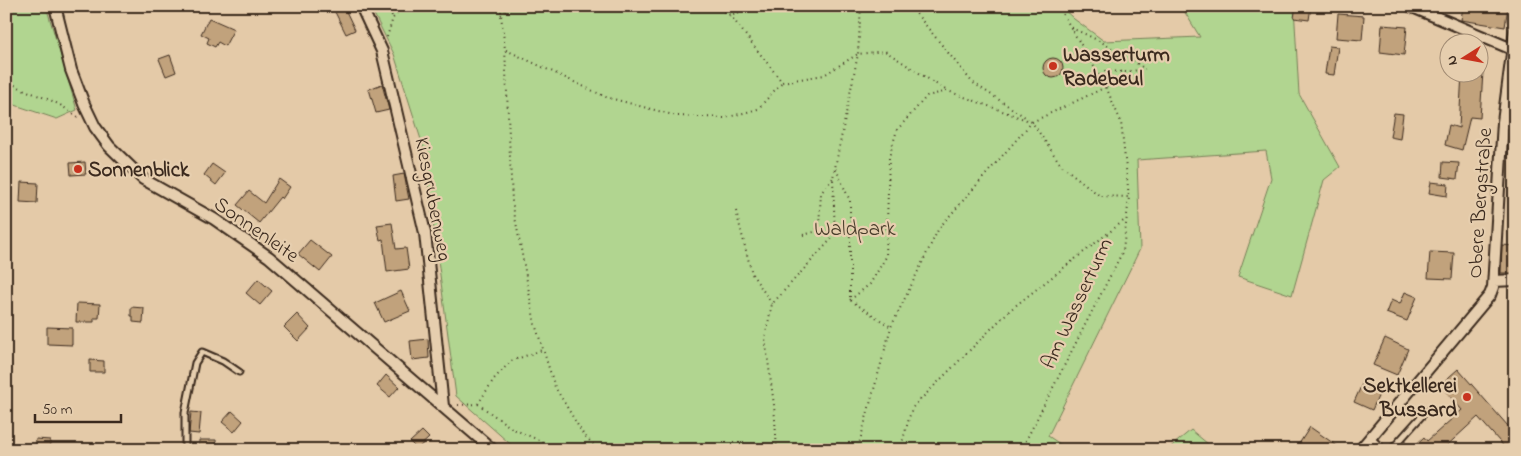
<svg xmlns="http://www.w3.org/2000/svg" width="1521" height="456" font-family="'Indie Flower',sans-serif">
  <rect width="100%" height="100%" fill="#e4caa8"/>
  <filter id="ink" filterUnits="userSpaceOnUse"><feTurbulence type="fractalNoise" baseFrequency=".02" numOctaves="2"/><feDisplacementMap in="SourceGraphic" scale="10" xChannelSelector="R" yChannelSelector="G"/><feConvolveMatrix kernelMatrix="1 2 1 2 8 2 1 2 1" color-interpolation-filters="sRGB"/></filter>
  <g filter="url(#ink)">
    <path fill="#b1d590" stroke="#768057" d="M6,6H46L77,110L57,119L6,102Z
      M370,6H1060L1074,19L1104,41L1200,37L1181,6H1294L1299,94L1340,167L1324,180L1292,295L1238,277L1271,178L1266,151L1137,160L1140,249L1048,436L1069,450H517L456,396L423,146L394,54Z
      M1191,430L1208,444L1201,450H1167Z"/>
    <path fill="#c1a27b" stroke="#3b2a1e" d="M1296,6H1311L1309,20L1294,18Z
      M1463,6H1508L1505,27L1461,20Z
      M344,7L355,30L346,34L335,12Z
      M1338,14L1364,16L1362,40L1336,38Z
      M209,18L234,29L225,46L218,42L215,47L207,43L209,38L201,34Z
      M1382,25L1407,27L1404,55L1380,52Z
      M1329,46L1338,47L1334,75L1325,74Z
      M170,55L176,72L166,76L159,59Z
      M1043 68a10 10 0 1 1 20 0a10 10 0 1 1-20 0Z
      M1462,72H1483L1480,118L1470,117L1462,150L1445,145L1449,125L1459,128Z
      M382,84L389,110L376,113L369,89Z
      M1394,113L1403,114L1400,139L1390,137Z
      M85,162L86,174L71,175L70,163Z
      M1443,162L1459,163L1457,179L1442,177Z
      M212,164L225,173L216,185L204,175Z
      M404,174L409,199L396,201L393,176Z
      M279,179L290,187L282,199L280,197L259,223L237,205L249,191L264,203Z
      M21,182L38,183L37,203L20,202Z
      M1431,182L1448,184L1447,196L1429,193Z
      M392,223L396,249L406,248L409,269L387,272L383,239L380,240L377,225Z
      M310,240L332,257L320,272L298,254Z
      M1502,245L1515,246V273H1501Z
      M1430,252L1454,253L1452,279L1428,278Z
      M258,279L272,291L260,305L246,293Z
      M401,291L410,311L384,322L375,303Z
      M1405,292L1417,297L1407,321L1386,313L1391,300L1400,304Z
      M77,303L100,304L99,318H94V322H76Z
      M131,307L144,308L143,323L133,322V316H131Z
      M297,314L310,328L298,341L284,327Z
      M47,327L72,328V345L47,344Z
      M1385,338L1408,349L1397,375L1373,365Z
      M428,339L429,358L412,360L410,341Z
      M90,360L104,361V372H90Z
      M1458,369L1515,434V450H1507L1478,417L1442,450H1410L1424,437L1427,441L1462,410L1440,385Z
      M386,375L399,387L390,397L377,386Z
      M1363,382L1381,390L1372,410L1354,402Z
      M232,411L243,421L234,432L222,422Z
      M191,412L201,413L199,434L189,433Z
      M1310,427L1343,450H1295Z
      M422,431L429,438L417,449L410,442Z
      M36,439L50,440V450H35Z
      M199,440H216V450H199Z"/>
    <g fill="none" stroke-linecap="round" stroke-linejoin="round">
      <g stroke="#3b2a1e" stroke-width="9">
        <path id="service" d="M1371,438L1384,450
          M185,450V413L195,363L202,352L223,361L239,372
          M1390,450L1392,449L1426,411"/>
      </g>
      <g stroke="#3b2a1e" stroke-width="14">
        <path id="minor" d="M55,6L71,70L84,104L95,127L109,146L143,179L214,219L269,257L493,450
          M361,6L382,51L425,233L443,406
          M1410,6L1512,49
          M1503,122L1515,124
          M1494,281L1515,280
          M1360,450L1490,295L1493,287L1503,122L1515,31"/>
      </g>
      <path stroke="#3b2a1e" stroke-width="2" stroke-dasharray="1 4" stroke-linecap="butt" d="M387,6L393,18
        M501,6V15L505,49L512,201L535,324L555,387L583,434L599,450
        M716,6L730,15L760,6
        M910,6L972,82L1028,119
        M501,15L512,6
        M730,15L782,82L824,75L858,54L885,51L947,91
        M1071,28C1098,39 1122,53 1145,69
        M387,37L393,18L406,6
        M506,50L606,97L677,116L725,118L758,109L782,82
        M6,80C20,89 35,94 50,100C60,104 69,111 78,117
        M1104,81L1105,71L1126,72L1145,69
        M1032,122L1106,87
        M836,169L850,201V300L891,327
        M736,211L752,274L772,304
        M803,235L814,232L819,226L821,193L833,178
        M850,300L870,284L886,257L889,157L897,130L927,96L948,91L1032,122L1061,165L1100,196L1129,197
        M478,404L494,379L511,361L542,350
        M458,405L478,404L513,429L562,450
        M777,450L774,405L765,338L772,304L835,235L833,178L858,54L861,6
        M855,450L858,448L891,327L939,228L1032,122
        M900,450L912,408L1010,310L1126,219
        M1021,450L1123,251L1129,197L1121,122L1106,87L1058,6"/>
      <use href="#service" stroke="#e6ceae" stroke-width="5"/>
      <use href="#minor" stroke="#e6ceae" stroke-width="10"/>
    </g>
  </g>
  <g fill="#c8321e" stroke="#e6ceae" stroke-width="2">
    <circle cx="1053" cy="66" r="5"/>
    <circle cx="78" cy="169" r="5"/>
    <circle cx="1467" cy="397" r="5"/>
  </g>
  <g text-anchor="middle" stroke-width="4.5" stroke-linejoin="round" paint-order="stroke">
    <g font-size="21" font-weight="bold" fill="#3b2a1e" stroke="#e6ceae" text-anchor="start">
      <text x="1063" y="61">Wasserturm<tspan x="1063" dy="24">Radebeul</tspan></text>
      <text x="88" y="176">Sonnenblick</text>
      <text x="1457" y="392" text-anchor="end">Sektkellerei<tspan x="1457" dy="24">Bussard</tspan></text>
    </g>
    <g font-size="21" fill="#3b2a1e" stroke="#e6ceae">
      <text transform="translate(434 199) rotate(79)" y="7">Kiesgrubenweg</text>
      <text transform="translate(1479 203) rotate(-86)" y="7">Obere Bergstraße</text>
      <text transform="translate(257 229) rotate(35)" y="7">Sonnenleite</text>
      <text transform="translate(1076 303) rotate(-65)" y="7">Am Wasserturm</text>
    </g>
    <g font-size="21" fill="#473b29" stroke="#e6ceae">
      <text x="855" y="235">Waldpark</text>
    </g>
  </g>
  <rect width="1521" height="456" fill="none" stroke="#e6ceae" stroke-width="25"/>
  <rect x="12" y="12" width="1496" height="431" fill="none" stroke="#3b2a1e" stroke-width="2" filter="url(#ink)"/>
  <g transform="translate(1464 58) rotate(259)"><circle r="24" fill="#e6ceae" stroke="#a28c74"/>
  <path d="M0-4L9 19L0 12L-9 19Z" fill="#c8321e"/>
  <text y="-8" font-size="14" font-weight="bold" text-anchor="middle" fill="#3b2a1e">N</text>
  </g>
  <path d="M35 414v8h86v-8" fill="none" stroke="#3b2a1e" stroke-width="2.5"/>
  <text x="42" y="414" font-size="15" fill="#3b2a1e" stroke="#e6ceae" stroke-width="4" paint-order="stroke">50 m</text>
</svg>
